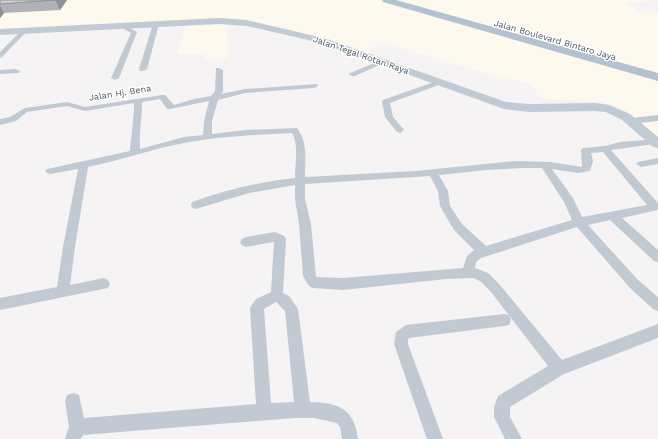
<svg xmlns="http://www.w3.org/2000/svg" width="658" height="439" font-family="'Work Sans',sans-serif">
  <rect width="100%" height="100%" fill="#f5f3f3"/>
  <path fill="#fdf9ef" d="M0,0H658L626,4L643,13L658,12V138L627,111L597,101L542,99L529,84L491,75L379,42L368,52L280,27L229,23L227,37L229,58L205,61V54H177L186,24L0,32Z"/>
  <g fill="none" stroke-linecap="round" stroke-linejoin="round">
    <path fill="#c1cad2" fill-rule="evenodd" d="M156,22L159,24L147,69L143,71H140L139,69L153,24Z
      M123,24L137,32L119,78L115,80L111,78L131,33L121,27V25Z
      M22,30L27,31L2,57L0,58V52Z
      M384,59L386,60V62L355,76H352L348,74Z
      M216,68H219L223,70V91L221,94L245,89L317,84L318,86L314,88L245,93L218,100L212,121V134L246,130L297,128C308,143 305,159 305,177L416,171L516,161L550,162L582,167L581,150L583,148L605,146L620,142L657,139V143L654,144L611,150L658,203V210L622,218L658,250V262L654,261L610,220L588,225L638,280L658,297V311L653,309L630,288L577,227L481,258L476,262L475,268L488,273L499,284L562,360L658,324V338L564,374L510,407V417L522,439H505L494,417V407L498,396L548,366L491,292L480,281L473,278L446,279L343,290L313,288L309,286L303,276L299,224L295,199V185L249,193L196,209L192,208L191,205L192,202C226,190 259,182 295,178C295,165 299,144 292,133C256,135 219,136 184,143C152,149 121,160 88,167L75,247L70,285L104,278L108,280L110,284L108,288L0,310V298L57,287L63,247L78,169L50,174L47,173L45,171L47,169L130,151C131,135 134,120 134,103L85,111L67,106L27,112L16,121L0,125V119L10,117L25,108L67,102L85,107L162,95H165L174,105L194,99L211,96L215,91ZM160,99L167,109H170L209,101L204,121L203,135L184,137L140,149C139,133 142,118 142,102ZM603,152L647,205L582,217L573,198L552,169L578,173L590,171L593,161L591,153ZM523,168H542L564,202L572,220L486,246L462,224L450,206L448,191L439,175L486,170ZM430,176L438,191L440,206L454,230L474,250L467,256L463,268L343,278L316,277L311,224L305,199V184Z
      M16,69L20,71L19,73L0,74V70Z
      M437,81H443L444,83L390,103L393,117L404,130L400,133L397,132L385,117L382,102L383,100Z
      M658,115V121L631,124L627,121L631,118Z
      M658,158V164L641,167L636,164L638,162Z
      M275,232L284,236L286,239L283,293L289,296L298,309L310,402C339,403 354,408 358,439H342L340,427L337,423L314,418H294L83,435L81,439H65L69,427L65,401L67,395L73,393L79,395L84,418L256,404L250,308L256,299L271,292L274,242L246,247L242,245L240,242L242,239L246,237ZM276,302L285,311L294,402L271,403L264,309Z
      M504,314L509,315L511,320L509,325L504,326L409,338L408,340V344L443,439H427L394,344L396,332L406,325Z"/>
    <path fill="#c1cbd6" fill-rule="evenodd" d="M219,18L247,20L327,39L506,102L529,104L595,103L609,105L630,114L658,137V148L653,147L622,120L606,112L595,111L529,112L504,109L321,43L247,26L219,24L0,35V29Z"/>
    <path fill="#b3c2d1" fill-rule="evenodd" d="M382,0H396L658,73V81L383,2Z"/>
  </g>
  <path fill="#b0b2b7" d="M0,0H67L60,10L4,13L0,18Z"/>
  <path fill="#909195" d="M55,0H67L60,10Z
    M0,6L4,13L0,18Z"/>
  <path fill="#cdcfd5" stroke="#909195" d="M0,0H55L0,4Z"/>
  <g text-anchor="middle" stroke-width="3" stroke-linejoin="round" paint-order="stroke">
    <g font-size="9" fill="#4a5661" stroke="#fff">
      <text transform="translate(555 40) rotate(16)" y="3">Jalan Boulevard Bintaro Jaya</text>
      <text transform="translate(361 55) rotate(19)" y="3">Jalan Tegal Rotan Raya</text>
      <text transform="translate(120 93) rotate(-9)" y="3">Jalan Hj. Bena</text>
    </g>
  </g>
</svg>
